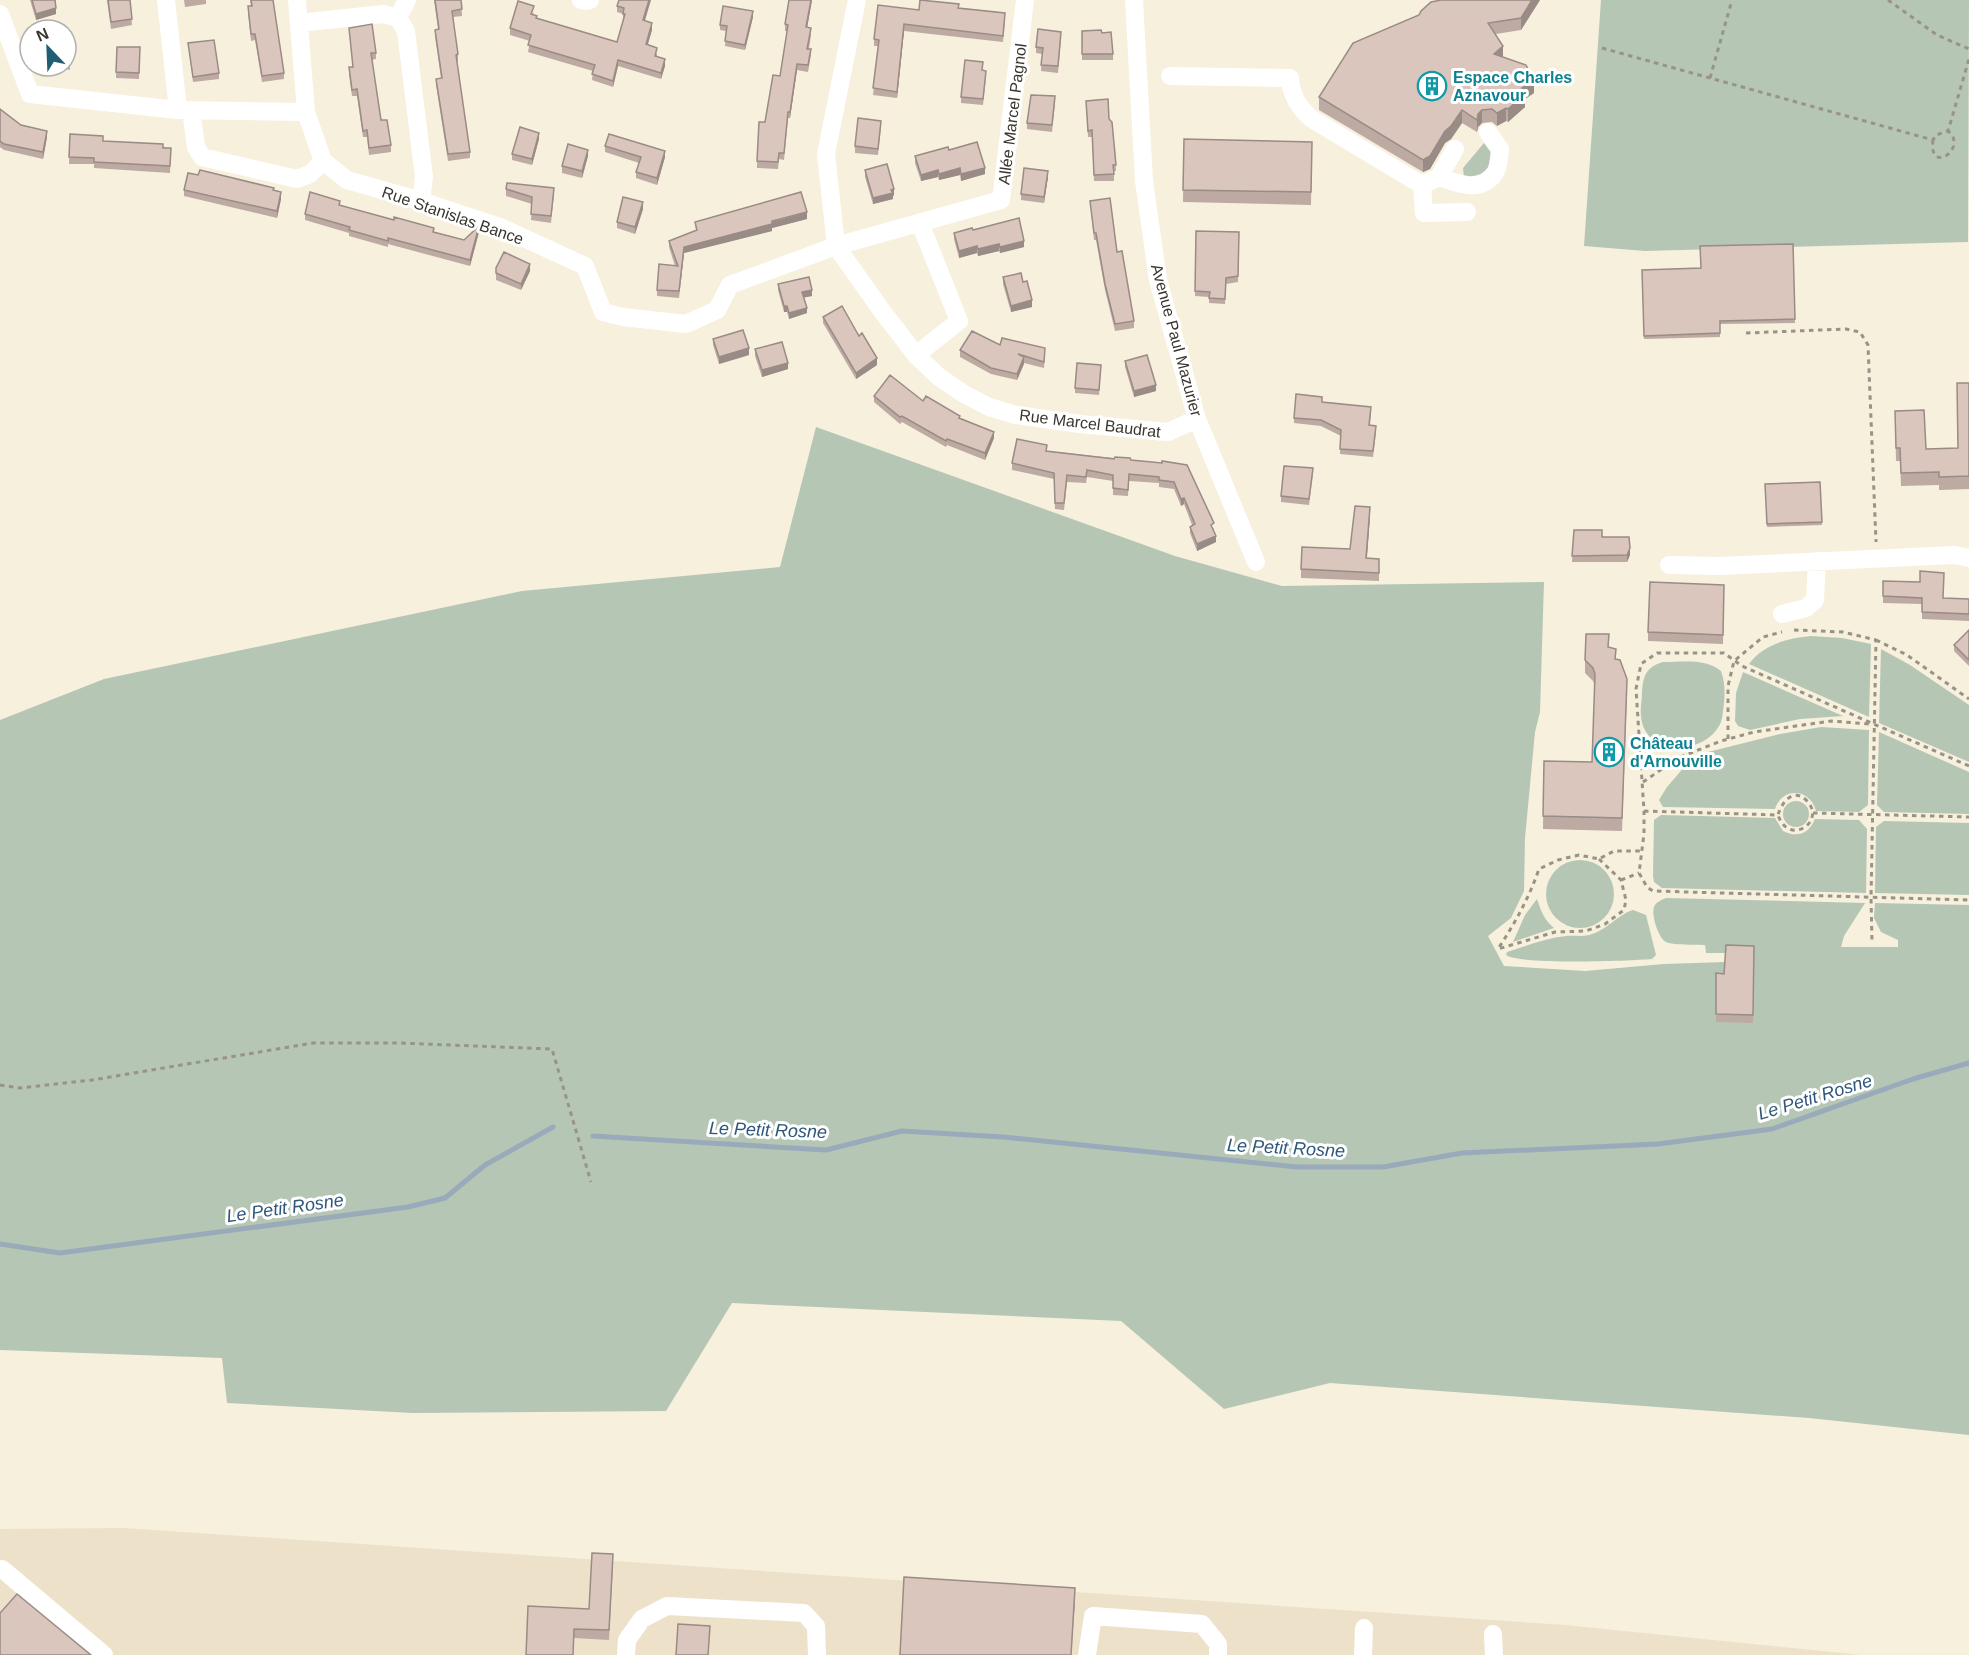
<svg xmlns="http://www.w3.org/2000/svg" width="1969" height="1655" font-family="Helvetica,sans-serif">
  <rect width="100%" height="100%" fill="#f7f0dd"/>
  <path fill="#ede2c9" d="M124,1528L1565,1625L1862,1655H0V1529Z"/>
  <path fill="#b5c6b5" d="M1601,0H1969L1968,242L1645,251L1584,246Z
    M1484,143L1492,154L1488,172L1479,177L1464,178L1463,168Z
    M816,427L1175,556L1282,586L1544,582L1540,712L1535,732L1525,838L1524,891L1511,918L1488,936L1504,966L1585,971L1664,964L1725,962V953H1706L1705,945C1693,944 1677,946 1666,942C1658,938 1651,914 1654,907C1656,902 1661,900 1666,898L1865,903L1844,936L1841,947H1898V940L1881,932L1874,918L1875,903L1969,905V1435L1809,1418L1330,1383L1224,1409L1121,1321L732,1303L666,1411L412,1413L227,1403L222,1358L0,1350V720L104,679L522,591L780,567Z
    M1811,636L1842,638L1871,644L1869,717L1749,664C1763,644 1789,638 1811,636Z
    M1881,649L1910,665L1969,705V762L1879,723Z
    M1663,662C1682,662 1706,658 1721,671C1725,682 1725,692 1724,703C1723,709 1723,716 1721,722C1707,756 1644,758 1641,716C1640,709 1642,700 1642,693C1643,676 1646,667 1663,662Z
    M1743,672L1843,716L1800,719L1750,730L1738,726L1735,721L1736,693Z
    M1821,727L1869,730L1868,805L1859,812L1816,811C1810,788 1782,787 1775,809L1663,807L1659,800L1667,787L1686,765L1708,752L1780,734Z
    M1879,732L1969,772V814L1884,812L1877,805Z
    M1783 814a13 13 0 1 1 26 0a13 13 0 1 1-26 0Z
    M1661,815L1775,818L1783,831C1797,838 1809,834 1815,819L1859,820L1867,829L1866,893L1662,888L1654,882L1653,876L1654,820Z
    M1884,821L1969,823V895L1875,893L1876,827Z
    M1546 894a34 34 0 1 1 68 0a34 34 0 1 1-68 0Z
    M1537,899C1541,911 1544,920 1554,928L1513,942L1525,915Z
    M1633,910L1646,915L1656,955L1652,959C1629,961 1520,965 1506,955L1507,952C1526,946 1546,938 1566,936C1573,935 1581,937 1589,935C1606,931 1617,915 1633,910Z"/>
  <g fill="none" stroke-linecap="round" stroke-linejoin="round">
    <path stroke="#99aaba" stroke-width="5" d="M593,1136L826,1150L902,1131L1003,1137L1297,1167H1383L1462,1153L1658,1144L1772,1129L1913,1079L1969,1063
      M0,1244L60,1253L408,1207L445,1198L485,1165L553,1127"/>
    <path stroke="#989386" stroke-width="3" stroke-dasharray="4.5 4.5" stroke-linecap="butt" d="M1888,0L1937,35L1969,49
      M1602,48L1933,140L1936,135L1948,131L1969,59
      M1710,78L1732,0
      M1933,140C1928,176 1969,148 1948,131
      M1746,333L1846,329L1860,332L1868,345L1876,542
      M1794,630L1843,632L1876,640L1871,898L1872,942
      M1876,640L1907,655L1969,699
      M1728,739V686L1734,661L1763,637L1782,632
      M1969,766L1742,666L1724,653H1657L1641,664L1636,689L1644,811V834L1639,873L1647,887L1653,891L1969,900
      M1643,782L1678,758L1721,741L1754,732L1831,721L1869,724
      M1644,811L1778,815C1781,804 1792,788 1805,799C1829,820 1789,848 1778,815
      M1813,813L1969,817
      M1599,859L1621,880L1626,900L1624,910L1605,924L1586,931L1555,932L1498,949C1515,923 1529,898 1539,869L1558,860L1579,855L1599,859L1614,851H1642
      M1621,880L1639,873
      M0,1085L20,1088L92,1080L313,1043H399L552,1049L591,1182"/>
    <path stroke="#fff" stroke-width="18" d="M166,0L178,110
      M297,0L306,112L323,161L347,180L421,201L500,227L585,266L603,312L623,317L686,324L717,310L730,285L836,246L1001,200L1025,0
      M581,0L587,1L590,0
      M857,0L826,154L836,246L882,311L916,355L939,377L964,394L989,407L1016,415L1080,424L1168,432L1197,419
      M1134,0L1144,181L1158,280L1197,419L1256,562
      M0,14L30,94L178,110L306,112
      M398,18L407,0
      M299,23L383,14L398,18L406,31L424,177L421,201
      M1170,76L1290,78C1291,96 1299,108 1312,119L1422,185L1439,177C1458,184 1481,193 1495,173C1499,167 1499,156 1500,149L1488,132
      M191,110L196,147L202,157L297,179L310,174L323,161
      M1439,177L1455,149
      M1422,185L1424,213L1467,212
      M916,355L959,321L920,223
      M1669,565L1720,566L1955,555L1969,558
      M1782,614L1806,608L1815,600L1817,561
      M2,1569L104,1655
      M1493,1634L1494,1655
      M626,1655L627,1640L642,1619L667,1606L804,1613L816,1626L817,1655
      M1087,1655L1093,1616L1202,1624L1218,1644V1655
      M1363,1655L1364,1628"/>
  </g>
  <path fill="#bcaaa3" d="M30,0H55L56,14L36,20Z
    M107,0H130L132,25L111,29Z
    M184,0H206V4L185,7Z
    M250,0H273L284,73V79L262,82L255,40L251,41L248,13V6H251Z
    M434,0H461L462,16L453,17L458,54V61H457L470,152V158L448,161L436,85V79L441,78L435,36V30L438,29Z
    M619,0L645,21L652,30L647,45L657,54V57L665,66L661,79L618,66L613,87L592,80L593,71L528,52L530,41L510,35V28L534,12L533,14L537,18L617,42L623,20V14L617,12V6Z
    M789,0H812L807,28L811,35L809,49L811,55L808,72L797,70L790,118H788L784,160L779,159L778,169L757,168V161L765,122L780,76L787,31H785V24Z
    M1441,0H1540L1521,30L1496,34L1503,57L1534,93L1525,99V107L1508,122L1506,121L1497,126L1492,122L1482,123L1478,127L1477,132L1462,123L1451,139L1445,143L1430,169L1423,172L1319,110V97L1419,15Z
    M959,8L1005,20L1003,42L904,31L897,98L873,95L878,46H874V39L919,10Z
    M753,17L745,50L725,46L726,31L720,30V25Z
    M349,28L376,53V59L372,60L381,120L391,145V152L369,155L367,137H363L357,96H352L349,74V67H353Z
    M1082,31L1102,33L1113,54V60H1082Z
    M1061,38L1058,73L1041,71L1042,54L1036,53V47Z
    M188,43L219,73V79L193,82Z
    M66,46H69L70,70L61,68L60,71L46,72V66H66Z
    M117,47H140L139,79L116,78Z
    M983,70L986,77L983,105L961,103V97Z
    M1086,101L1109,119L1115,148L1116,171H1114V181H1094L1092,137H1088Z
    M1055,103L1052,132L1027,129V123Z
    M0,109L21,125L47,137L43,159L4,150L0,147Z
    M881,127L878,155L855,153V146Z
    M70,134L103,141L171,148L170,173L94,168V164H69Z
    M539,139L532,165L512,160V154Z
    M1184,139L1312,142L1311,205L1183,202Z
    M605,146L665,157L657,185L636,178V172L639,163L605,152Z
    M949,150L985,174L961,181L960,175L939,180L938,177L921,181L915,163V156Z
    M588,156L582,178L562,173V166Z
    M865,170L894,195L893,196V199L873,204L865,177Z
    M1048,177L1044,203L1021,200V194Z
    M506,189L554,194L551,223L531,220L532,204L506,196Z
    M184,190L281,199L277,218L184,196Z
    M1090,201L1117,252L1134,321V328L1115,331L1105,290L1096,240H1094Z
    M340,205L464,240L479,232L470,266L388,244V247L349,236V233L305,220V214Z
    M643,209L635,234L617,228V222Z
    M807,219L772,228V231L684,253L679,298L657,296V290L675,266L669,247V241L696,231L695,222Z
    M973,230L1024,247L1000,253L999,251L978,256L977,253L959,258L954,239V233Z
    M1196,231L1239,232L1238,282L1226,284L1225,304L1209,303V297L1195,296Z
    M1793,244L1795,323L1720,324V337L1644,339L1642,270L1701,268Z
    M496,268L530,271L521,290L496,280Z
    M1003,277L1032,307L1011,312L1003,284Z
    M778,284L812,296L804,297L807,313L789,319L787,312H784L778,290Z
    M823,317L877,365L856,379L823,323Z
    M713,339L749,355L719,364L713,345Z
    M1000,345L1045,354L1044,368L1024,363L1017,380L991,374L960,357V350Z
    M755,349L788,369L762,377L755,356Z
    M1125,361L1156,391L1134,397L1125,367Z
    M1101,365L1099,395L1075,393V388Z
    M1969,383V489L1939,490V485L1901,486L1900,461H1896L1895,411L1926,449L1958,448Z
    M874,396L923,401L960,419L994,438L985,460L947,445L946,447L902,422L900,424L874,402Z
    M1322,402L1371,412L1370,425L1376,432L1373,457L1340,454L1341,436L1321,426L1294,423V418Z
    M1047,451L1162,463L1214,529L1213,530L1216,542L1197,551L1190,533V527L1192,525L1184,504L1181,506L1174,489L1159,487V483L1129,481L1128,496L1113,495V481L1087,477L1086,483L1067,482L1064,510L1055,509L1054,479L1012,470V463Z
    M1313,474L1309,505L1281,502V496Z
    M1820,482L1822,525L1767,527L1765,484Z
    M1370,516L1367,558L1379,559V581L1301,578V569L1350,549Z
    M1574,530L1602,537L1630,555L1627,562H1572Z
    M1883,581L1943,598L1969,599V621L1922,619V604L1883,603Z
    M1724,585L1723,644L1648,641V632Z
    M1969,630V666L1954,651V645Z
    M1609,647L1616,659L1627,692L1622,831L1543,829L1544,761L1592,762L1595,686L1593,681L1585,673V660Z
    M1754,946L1753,1023L1716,1022V973L1724,974Z
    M613,1564L609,1640L574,1638L526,1655L589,1609Z"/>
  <path fill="#998b85" d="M649,0H651L643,27V20Z
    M811,0H812L806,34V27Z
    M1532,0H1540L1521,30V18Z
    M56,8V14L36,20V14Z
    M753,11V17L745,50V45Z
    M652,23V30L646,51V44Z
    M904,24V31L897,98V92Z
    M1503,46V58L1494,54Z
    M665,59V66L661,79V73Z
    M618,60V66L613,87V81Z
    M797,64V70L790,118V112Z
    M1534,81V93L1525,99V107L1508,122V109L1522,88Z
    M1506,108V121L1497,126V113Z
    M1462,110V123L1451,139L1445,143L1430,169L1423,172V160Z
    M1482,110V123L1478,127L1477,132V120L1478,114Z
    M47,131V137L43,159V152Z
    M539,133V139L532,165V159Z
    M588,150V156L582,178V171Z
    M665,151V157L657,185V178Z
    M960,168V175L939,180V174Z
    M985,168V174L961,181V174Z
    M938,170V177L921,181V175Z
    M1048,171V177L1044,203V197Z
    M894,189V195L893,196V199L873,204V198Z
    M281,192V199L277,218V211Z
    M643,202V209L635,234V227Z
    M807,212V219L772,228V231L684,253L679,298L684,247Z
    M479,226V232L470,266V260Z
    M1024,241V247L1000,253V247Z
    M999,244V251L978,256V249Z
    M977,246V253L959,258V251Z
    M530,264V271L521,290V284Z
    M812,290V296L802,298V292Z
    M1032,300V307L1011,312V306Z
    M784,306H787V312H784Z
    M807,308V313L789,319V313Z
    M749,348V355L719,364V357Z
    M1024,357V364L1017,380V374Z
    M877,358V365L856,379V373Z
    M788,363V369L762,377V370Z
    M1156,385V391L1134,397V391Z
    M994,432V438L985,460V453Z
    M1184,498V504L1181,506V499Z
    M1370,507V516L1366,567V558Z
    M1216,536V542L1197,551V544Z
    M1630,548V555L1627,562V555Z
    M1075,1588V1601L1071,1655Z"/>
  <path fill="#dbc6be" stroke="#998b85" stroke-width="1.5" d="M32,0H55L56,8L36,14Z
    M108,0H130L132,19L111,22Z
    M251,0H273L284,73L262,76L255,34H251L248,6H252Z
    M435,0H461L462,9L452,11L458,54L456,55L470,152L448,154L436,79L442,78L435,30L439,29Z
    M619,0H649L643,20L652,23L646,44L657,48L655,56L665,59L661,73L618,60L613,81L592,74L595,65L528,45L531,35L510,28L518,1L534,6L531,14L537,16L536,18L617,42L625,14H623L624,8L617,6Z
    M789,0H811L806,27L811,28L807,49H811L808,65L797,64L790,112H788L784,153H779L778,162L757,161L759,122H765L773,75L780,76L788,25L785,24Z
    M920,0L959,4L958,8L1005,13L1003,36L904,24L897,92L873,88L879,40L874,39L878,5L919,10Z
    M1441,0H1532L1521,18L1488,23L1503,46L1494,54L1526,65L1534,81L1522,88L1525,94L1508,109L1506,108L1497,113L1492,109L1482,110L1478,114L1477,120L1462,110L1451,126L1445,131L1430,156L1423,160L1319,97L1353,43L1419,15L1421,11L1431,2Z
    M723,6L753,11L745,45L725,41L727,26L720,25Z
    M372,24L376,53H371L381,120H387L391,145L369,148L367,130L363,131L357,89L352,90L349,67H353L349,28Z
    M1038,29L1061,32L1058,66L1041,65L1043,48L1036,47Z
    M1101,30L1102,33L1111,32L1113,54H1082V31Z
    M214,40L219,73L193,77L188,43Z
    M66,46H69L70,63H66Z
    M117,47H140L139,73L116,72Z
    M965,60L983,62L982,70L986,71L983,99L961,97Z
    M1031,95L1055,96L1052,125L1027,123Z
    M1108,99L1109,119L1112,122L1116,165H1113L1114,174L1094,175L1092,130L1088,131L1086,101Z
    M0,109L21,125L47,131L43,152L4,144L0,141Z
    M858,118L881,121L878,149L855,146Z
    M520,127L539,133L532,159L512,154Z
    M70,134L103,136V141L163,144V148H171L170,166L94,162V158L69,157Z
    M609,134L665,151L657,178L636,172L641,157L605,146Z
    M1184,139L1312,142L1311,192L1183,190Z
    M977,142L985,168L961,174L960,168L939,174L938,170L921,175L915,156L948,147L949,150Z
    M568,144L588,150L582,171L562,166Z
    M887,164L894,189L891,190L893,193L873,198L865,170Z
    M1024,168L1048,171L1044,197L1021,194Z
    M200,170L274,188L273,190L281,192L277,211L184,190L188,173L198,175Z
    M507,183L554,188L551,216L531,214L532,197L506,189Z
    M310,192L340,201L339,205L394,220V217L434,228L433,232L464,240L479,226L470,260L388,238V241L349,230L350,227L305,214Z
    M801,192L807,212L772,221V224L684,247L679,291L657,290L659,264L678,266L669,241L697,230L695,222Z
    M623,197L643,202L635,227L617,222Z
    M1110,198L1117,252L1122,251L1134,321L1115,324L1105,284L1096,233H1094L1090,201Z
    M1019,218L1024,241L1000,247L999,244L978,249L977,246L959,251L954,233L972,228L973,230Z
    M1196,231L1239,232L1238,276L1226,278L1225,299L1209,298L1210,292L1195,291Z
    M1793,244L1795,319L1720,321V333L1644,336L1642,270L1701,268L1700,246Z
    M504,252L530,264L521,284L496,273V268Z
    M1021,273L1023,282L1027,281L1032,300L1011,306L1003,277Z
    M809,277L812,290L802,292L807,308L789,313L787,306H784L778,284Z
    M842,306L859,336L862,333L877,358L856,373L823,317Z
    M743,330L749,348L719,357L713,339Z
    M972,331L1000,345L1002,338L1045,348L1044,362L1018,354L1024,357L1017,374L991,368L960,350Z
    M782,342L788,363L762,370L755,349Z
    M1147,355L1156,385L1134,391L1125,361Z
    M1077,363L1101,365L1099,390L1075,388Z
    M890,375L923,401L926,396L960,416L959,418L994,432L985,453L947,439L946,441L902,416L900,417L874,396Z
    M1957,383H1969V476L1939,477V472L1901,473L1900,448H1896L1895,411L1924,410L1926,449L1958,448Z
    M1296,394L1322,397V402L1371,407L1369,425L1376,426L1373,451L1340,449L1341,430L1321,420L1294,418Z
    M1017,439L1047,445L1046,451L1114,459L1115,457L1130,458L1131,460L1162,463V461L1187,465L1214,523L1211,525L1216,536L1197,544L1190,527L1195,524L1184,498L1181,499L1174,482L1159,480V477L1129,474L1128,490L1113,488V475L1087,470L1086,477L1067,475L1064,503H1055L1054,473L1012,463Z
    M1284,466L1313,468L1309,499L1281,496Z
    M1820,482L1822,522L1767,524L1765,484Z
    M1355,506L1370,507L1366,558L1379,559V573L1301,569L1302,547L1350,549Z
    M1574,530H1602V537H1629L1630,548L1627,555L1572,556Z
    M1920,571L1944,573L1943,598L1969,599V614L1922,612V598L1883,596V581L1920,582Z
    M1650,582L1724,585L1723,635L1648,632Z
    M1969,630V660L1954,645Z
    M1586,634H1609L1608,647L1616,649L1615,659L1620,660L1627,679L1622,818L1543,816L1544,761L1592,762L1595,674L1593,668L1585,660Z
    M1726,945L1754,946L1753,1015L1716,1014V973L1724,974Z
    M592,1553L613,1554L609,1630L574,1629L573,1655H526L528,1606L589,1609Z
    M904,1577L1075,1588L1071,1655H900Z
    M17,1594L91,1655H0V1613Z
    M678,1624L710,1626L708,1655H676Z"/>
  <defs>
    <g id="building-ring" transform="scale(1.5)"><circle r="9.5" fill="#fff" stroke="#0f9aa8" stroke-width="1.5"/><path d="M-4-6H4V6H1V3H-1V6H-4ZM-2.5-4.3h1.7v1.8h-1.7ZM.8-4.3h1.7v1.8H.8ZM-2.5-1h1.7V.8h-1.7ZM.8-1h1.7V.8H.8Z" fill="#0f9aa8"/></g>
  </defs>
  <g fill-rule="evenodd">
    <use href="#building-ring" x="1432" y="86"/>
    <use href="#building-ring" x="1609" y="752"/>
  </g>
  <g text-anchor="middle" stroke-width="6" stroke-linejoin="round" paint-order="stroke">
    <g font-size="16" font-weight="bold" fill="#0d838f" stroke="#fff" text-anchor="start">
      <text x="1453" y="83">Espace Charles<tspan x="1453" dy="18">Aznavour</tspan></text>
      <text x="1630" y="749">Château<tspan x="1630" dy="18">d'Arnouville</tspan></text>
    </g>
    <g font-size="16" fill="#39362f" stroke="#fff">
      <text transform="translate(1012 114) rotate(-83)" y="6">Allée Marcel Pagnol</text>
      <text transform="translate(453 215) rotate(19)" y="6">Rue Stanislas Bance</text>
      <text transform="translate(1177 340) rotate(75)" y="6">Avenue Paul Mazurier</text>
      <text transform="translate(1090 423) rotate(7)" y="6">Rue Marcel Baudrat</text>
    </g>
    <g font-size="18" font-style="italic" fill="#2e577a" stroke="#fff">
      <text transform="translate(1815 1097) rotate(-17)" y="6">Le Petit Rosne</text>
      <text transform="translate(768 1130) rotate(2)" y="6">Le Petit Rosne</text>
      <text transform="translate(1286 1148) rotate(3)" y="6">Le Petit Rosne</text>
      <text transform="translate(285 1208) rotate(-8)" y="6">Le Petit Rosne</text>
    </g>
  </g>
  <g transform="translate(48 48) rotate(337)"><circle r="28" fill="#ffffff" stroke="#b0afac" stroke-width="1.5"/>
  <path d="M0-4.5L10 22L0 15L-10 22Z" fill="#1f5e74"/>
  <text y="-9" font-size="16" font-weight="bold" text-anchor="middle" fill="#39362f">N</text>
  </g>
</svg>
